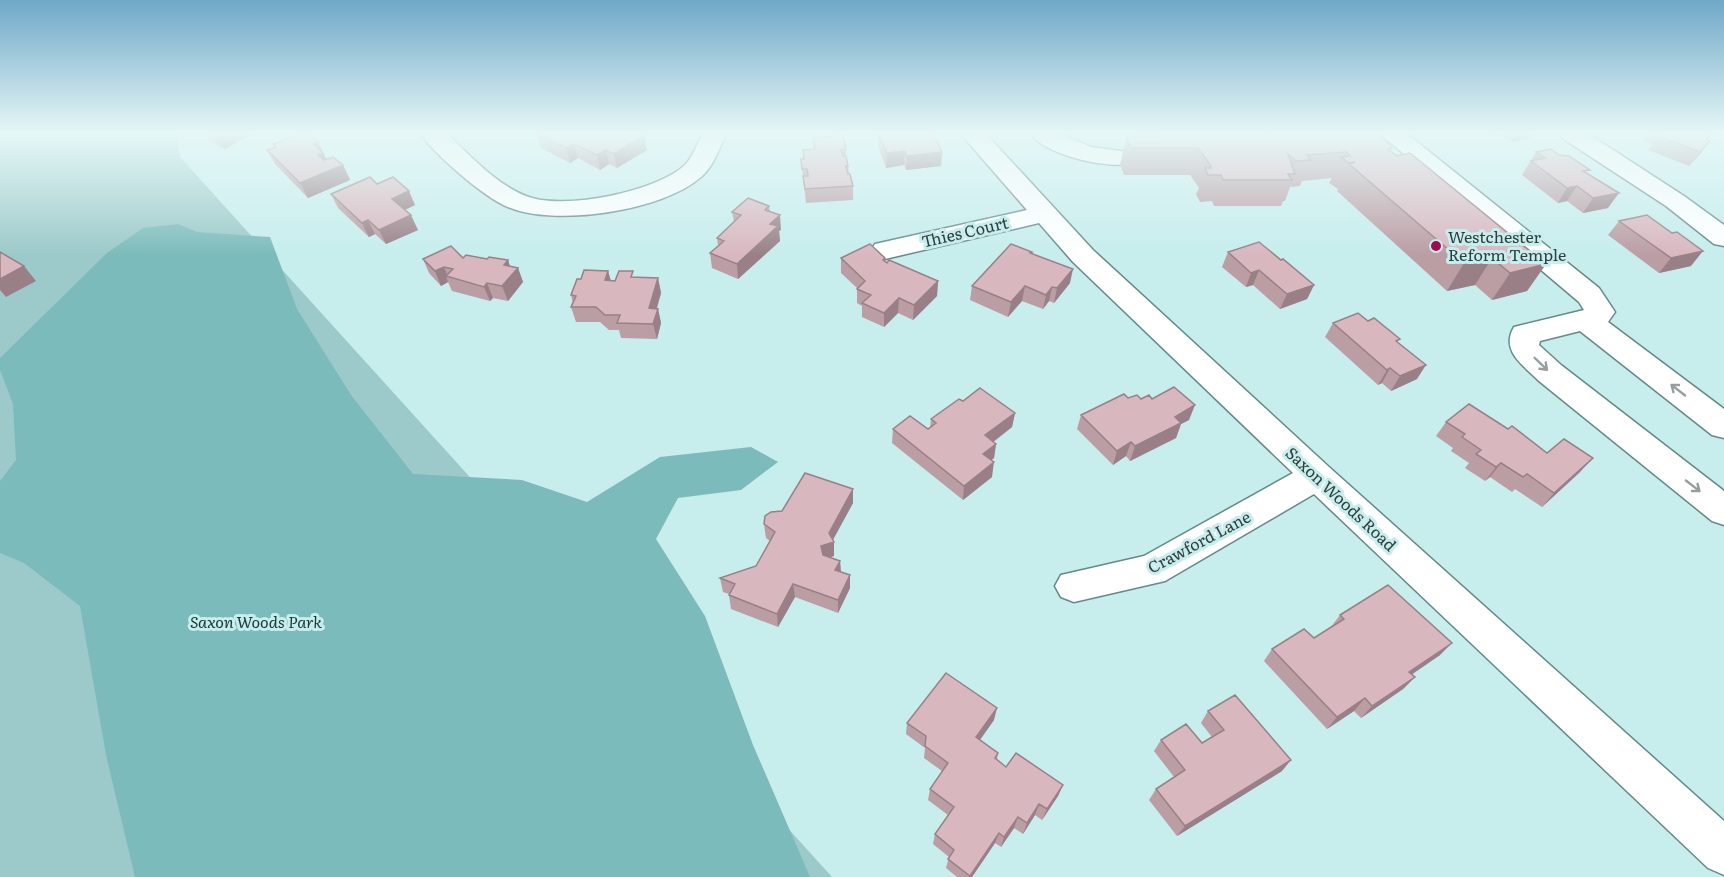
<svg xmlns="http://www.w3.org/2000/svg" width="1724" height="877" font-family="Literata,serif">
  <rect width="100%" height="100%" fill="#c7eded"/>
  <path fill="#9cc9c9" d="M0,133H176L180,157L832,877H0Z"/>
  <path fill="#7cbbbb" d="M178,224L197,232L270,237L297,309L351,395L413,474L522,480L587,502L660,457L751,447L778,462L741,490L678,498L656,539L705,616L753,745L810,877H135L106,755L80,606L24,563L0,553V481L16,460L13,404L0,370V358L107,253L143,228Z"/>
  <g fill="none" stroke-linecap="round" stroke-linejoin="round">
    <g stroke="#658989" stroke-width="3">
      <path id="minor" d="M420,133H446C470,155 495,184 526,196C562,211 656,192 685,165C693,157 697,144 703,133H727C719,148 714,166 701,177C663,211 555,227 508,207C485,198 434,154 420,133Z
        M960,133H985L1093,250L1329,467L1724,821V875L1708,868L1314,494L1165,581L1074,602L1061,597L1055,586L1061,575L1144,556L1293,473L1073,262L1039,223L885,259L875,256L871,250L875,244L1027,210Z
        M1030,133H1059L1091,147L1136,153L1139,158L1136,163C1110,170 1046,156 1030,133Z
        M1379,133H1406L1599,288L1615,312L1608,322L1724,409V438L1712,435L1580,331L1540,341L1539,345L1561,365L1724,491V525L1712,521L1539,381C1523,365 1500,351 1514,327L1584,310L1579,302Z
        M1558,133H1587L1684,196L1724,225V246L1714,244L1666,206L1562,138Z"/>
    </g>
    <use href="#minor" fill="#fff" fill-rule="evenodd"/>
  </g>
  <path fill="#bb9da4" d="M205,133H254L225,149L210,142Z
    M878,133L942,152L941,166L906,170L904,165L886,168L878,146Z
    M1139,133H1379L1390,151L1546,264L1527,291L1492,300L1475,285L1447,291L1337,191L1338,189L1329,183L1332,178L1302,181L1300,186L1290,187L1285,201H1283L1281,206H1214L1212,201L1200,202L1196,194L1199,188L1190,175H1124L1120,164L1127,137H1140Z
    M1484,133H1531L1528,139L1511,142L1500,134L1488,136Z
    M1648,133H1710L1699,155L1689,166L1648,150L1653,144L1643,141Z
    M537,134L647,150L617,168L609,164L600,170L578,158L570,163L541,148Z
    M813,138L846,149V156L848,166L849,174L853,186V200L806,203L801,159H803V150H814Z
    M318,142L326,159L343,165L350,180L308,198L275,164L267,150L274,147L273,144Z
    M1536,152L1587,174L1608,208L1583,213L1567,201L1558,203L1522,175Z
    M377,184L415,205L405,210L418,230L386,244L375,234L369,237L338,208L331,194Z
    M769,206L770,211L781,230L779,231L780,241L738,279L712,268L710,253L718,246L717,238L734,222L732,212Z
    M1619,221L1672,233L1691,266L1659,273L1608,235Z
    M1032,252V254L1070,283L1054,303L1049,301L1043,309L1022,301L1008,317L970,300L972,286Z
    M1228,252L1281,260L1314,285L1307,299L1280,309L1253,285L1246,287L1222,267Z
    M463,258L508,260L510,266L518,268L523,282L508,301L493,298L490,301L452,291L448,282L441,286L429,273L423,259Z
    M841,258H885V261L938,281L937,296L913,320L898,313L884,327L862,317V306L857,303V288L841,273Z
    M608,271L611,281L635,277L658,278L661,293L657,309H658L661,323L657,339L621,338L619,330H609L600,322H576L571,307L573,303L571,295L581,279Z
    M1333,323L1398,343L1417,379L1391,391L1382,383L1378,385L1325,337Z
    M1128,398L1152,399L1189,420L1181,424L1176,438L1130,461L1126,456L1113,465L1077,429L1081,415Z
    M963,401L1015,413L1012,427L993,442L996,444L994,458L991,460L992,477L963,500L892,443L893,429H928L930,428L931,419Z
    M1446,422L1547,453L1580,472L1542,507L1515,489L1512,492L1490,477L1485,481L1465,468L1469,463L1451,451L1453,448L1436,436Z
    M853,503L833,540L834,556L830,557L840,561L841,572L850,588L838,613L795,597L778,627L731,609L729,595V594L723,592L720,578L756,566L770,541L766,538L764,524L782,511Z
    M1340,615L1440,655L1412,674L1415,677L1403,689L1361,718L1354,711L1327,729L1264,661L1272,649L1314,638L1331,627Z
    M1208,711L1282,771L1177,836L1149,800L1156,789L1174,777L1154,751L1161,740L1202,743L1212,737L1201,723Z
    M994,720L980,740L998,753L997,760L1006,767L1063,785L1058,796L1042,820L1035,815L1023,834L1014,828L1001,847L995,843L972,877H957L946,868L949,857L933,844L935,834L948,815L928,800L930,789L942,771L924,758L925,748L906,734L907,723Z"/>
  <path fill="#988086" d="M219,133H254L225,149L217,135Z
    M1490,133H1500L1488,136Z
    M1516,133H1531L1528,139L1511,142Z
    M644,135L647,150L617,168L614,154Z
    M1710,141L1699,155L1689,166L1700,152Z
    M318,142L330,167L325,169L313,144Z
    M574,144L578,158L570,163L566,148Z
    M606,150L609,164L600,170L597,155Z
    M905,151L904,165L886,168L887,153Z
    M942,152L941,166L906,170L907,156Z
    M343,165L350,180L308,198L300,183Z
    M1577,186L1567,201L1558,203L1567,188Z
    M409,191L415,205L398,213L392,199Z
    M1619,193L1608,208L1583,213L1593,198Z
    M411,215L418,230L386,244L379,230Z
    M780,215L781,230L779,231L780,241L738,279L737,264L770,224Z
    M368,220L375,234L369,237L362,223Z
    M1703,251L1691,266L1659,273L1671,258Z
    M1492,258L1475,285L1447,291L1464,263Z
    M508,260L512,274L518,268L523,282L508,301L502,286L504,265Z
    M1546,264L1527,291L1492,300L1510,273Z
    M24,266L36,281L6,297L0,290V279Z
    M444,267L448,277L446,276L448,282L441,286L435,271Z
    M1073,269L1070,283L1054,303L1057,288Z
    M1259,270L1253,285L1246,287L1251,273Z
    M608,271L612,286L605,280Z
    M658,278L661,293L652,323L649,308Z
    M938,281L937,296L913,320L914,305Z
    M487,283L493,298L490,301L484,287Z
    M1314,285L1307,299L1280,309L1287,294Z
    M1025,286L1022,301L1008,317L1011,302Z
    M1052,287L1049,301L1043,309L1046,295Z
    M899,298L898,313L884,327V313Z
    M658,309L661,323L657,339L653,324Z
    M1426,365L1417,379L1391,391L1400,376Z
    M1390,368L1382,383L1378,385L1387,370Z
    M1195,405L1189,420L1181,424L1176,438L1130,461L1135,446L1175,417Z
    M1015,413L1012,427L983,450L985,435Z
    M1131,442L1126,456L1113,465L1117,451Z
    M996,444L994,458L981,468L983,454Z
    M1593,458L1580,472L1542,507L1554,493Z
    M994,462L992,477L963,500L964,486Z
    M1501,463L1490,477L1485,481L1496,467Z
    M853,489V503L831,543L834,542V556L821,560V546Z
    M840,561L841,574L835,570Z
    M850,575V588L838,613V600Z
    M793,584L795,597L778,627L777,614Z
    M1452,643L1440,655L1398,684L1409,672Z
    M1415,677L1403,689L1361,718L1372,706Z
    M1365,698L1354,711L1327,729L1337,717Z
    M997,708L994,720L974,748L976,737Z
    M1291,760L1282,771L1177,836L1185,826Z
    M1063,785L1058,796L1042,820L1047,809Z
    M1039,804L1035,815L1023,834L1027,823Z
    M1018,817L1014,828L1001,847L1004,837Z
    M999,833L995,843L972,877H969Z"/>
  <path fill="#d9b7bf" stroke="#988086" stroke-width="1.5" d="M302,133H308L318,142L313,144L323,153L318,155L324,160L333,157L343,165L300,183L267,150L276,147L273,144Z
    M538,133H640L644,135L614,154L606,150L597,155L574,144L566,148L537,134Z
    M878,133H933L942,152L907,156L905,151L887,153Z
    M1155,133H1379L1392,148L1388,149L1397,156L1410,153L1546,264L1510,273L1492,258L1464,263L1349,164L1355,162L1349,163L1341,157L1350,156L1346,152L1307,155L1311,160L1296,161L1288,154L1295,174H1288L1292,180H1223L1221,175H1208L1205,168H1211V166L1198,148H1130L1127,137H1156Z
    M1661,133H1710L1711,134L1707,139L1710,141L1700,152L1658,136Z
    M843,135L846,149L841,150L843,156H846L848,166H846L848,174H850L853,186L805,189L803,176H808L807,169H802L801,159H804L803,150L815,149L813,138Z
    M1551,149L1559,155L1569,156L1590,170L1583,171L1619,193L1593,198L1577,186L1567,188L1531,161L1545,158L1536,152Z
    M370,177L377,184L393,177L409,191L392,199L411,215L379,230L368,220L362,223L331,194Z
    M748,198L769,206L765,210L780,215L770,224L778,226L737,264L710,253L724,241L717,238L741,215L732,212Z
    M1647,215L1672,233L1677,232L1703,251L1671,258L1619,221Z
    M1259,242L1281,260L1283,259L1314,285L1287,294L1259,270L1251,273L1228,252Z
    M870,244L885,258L883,260L887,263L889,260L938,281L914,305L899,298L884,313L862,303L871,295L857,289L865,281L841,258Z
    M1011,244L1032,252L1030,253L1073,269L1057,288L1052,287L1046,295L1025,286L1011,302L972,286Z
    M451,246L463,258L466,255L487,259L489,257L508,260L504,265L518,268L502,286L487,283L484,287L446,276L453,269L444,267L435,271L423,259Z
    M0,252L24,266L0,279Z
    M584,270L608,271L605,280L615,281L619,271H633L631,277L658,278L649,308L658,309L653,324L617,323L620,315H605L596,307H571L576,296L571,295L577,279H581Z
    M1358,313L1368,321L1374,318L1400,339L1396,341L1426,365L1400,376L1390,368L1387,370L1333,323Z
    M1174,387L1195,405L1175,417L1181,423L1135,446L1131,442L1117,451L1081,415L1124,394L1128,398L1137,395L1141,399L1149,395L1152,399Z
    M980,388L1015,413L985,435L996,444L983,454L994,462L964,486L893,429L910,416L928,429L936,423L931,419L959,399L963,401Z
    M1469,404L1508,429L1512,426L1547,453L1564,439L1593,458L1554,493L1527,474L1523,477L1501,463L1496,467L1476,454L1481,450L1462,437L1465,434L1446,422Z
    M805,473L853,489L829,533L834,542L821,546L823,555L840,561L835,570L850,575L838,600L793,584L777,614L729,595L735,584L720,578L756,566L775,532L764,524L765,516L771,512L782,511Z
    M1388,585L1452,643L1409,672L1415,677L1372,706L1365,698L1337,717L1272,649L1304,629L1314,638L1344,619L1340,615Z
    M946,673L997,708L976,737L998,753L995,758L1006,767L1016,753L1063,785L1047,809L1039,804L1027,823L1018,817L1004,837L999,833L970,876L948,859L954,850L935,834L954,807L930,789L948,763L925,746L926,736L907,723Z
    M1235,695L1291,760L1185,826L1156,789L1185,770L1161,740L1186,724L1202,743L1224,730L1208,711Z"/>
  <defs><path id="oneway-shaft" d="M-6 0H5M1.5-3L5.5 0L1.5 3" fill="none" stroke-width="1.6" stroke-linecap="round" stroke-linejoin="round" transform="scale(1.5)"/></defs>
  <g stroke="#969e9e">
    <use href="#oneway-shaft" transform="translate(1541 364) rotate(44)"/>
    <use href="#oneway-shaft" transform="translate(1678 390) rotate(-142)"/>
    <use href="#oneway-shaft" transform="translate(1693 486) rotate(38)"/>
  </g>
  <linearGradient id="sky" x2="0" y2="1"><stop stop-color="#6fa8c8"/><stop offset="0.52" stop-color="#e6f7f7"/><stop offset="1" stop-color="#e6f7f7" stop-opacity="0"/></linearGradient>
  <rect width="1724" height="256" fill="url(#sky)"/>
  <circle fill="#a00b4f" stroke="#c7eded" stroke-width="2" cx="1436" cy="246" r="6"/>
  <g text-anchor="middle" stroke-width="6" stroke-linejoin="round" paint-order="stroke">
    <g font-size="16" fill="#2e3d3d" stroke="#c7eded">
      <text transform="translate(965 232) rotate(-13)" y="6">Thies Court</text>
      <text transform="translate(1341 499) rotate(43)" y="6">Saxon Woods Road</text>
      <text transform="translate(1199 542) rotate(-28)" y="6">Crawford Lane</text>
    </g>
    <g font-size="16" fill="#2e3d3d" stroke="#c7eded" text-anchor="start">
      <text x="1448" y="243">Westchester<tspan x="1448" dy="18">Reform Temple</tspan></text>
    </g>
    <g font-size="16" font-style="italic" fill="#183838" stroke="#c7eded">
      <text x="256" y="628">Saxon Woods Park</text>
    </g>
  </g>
</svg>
